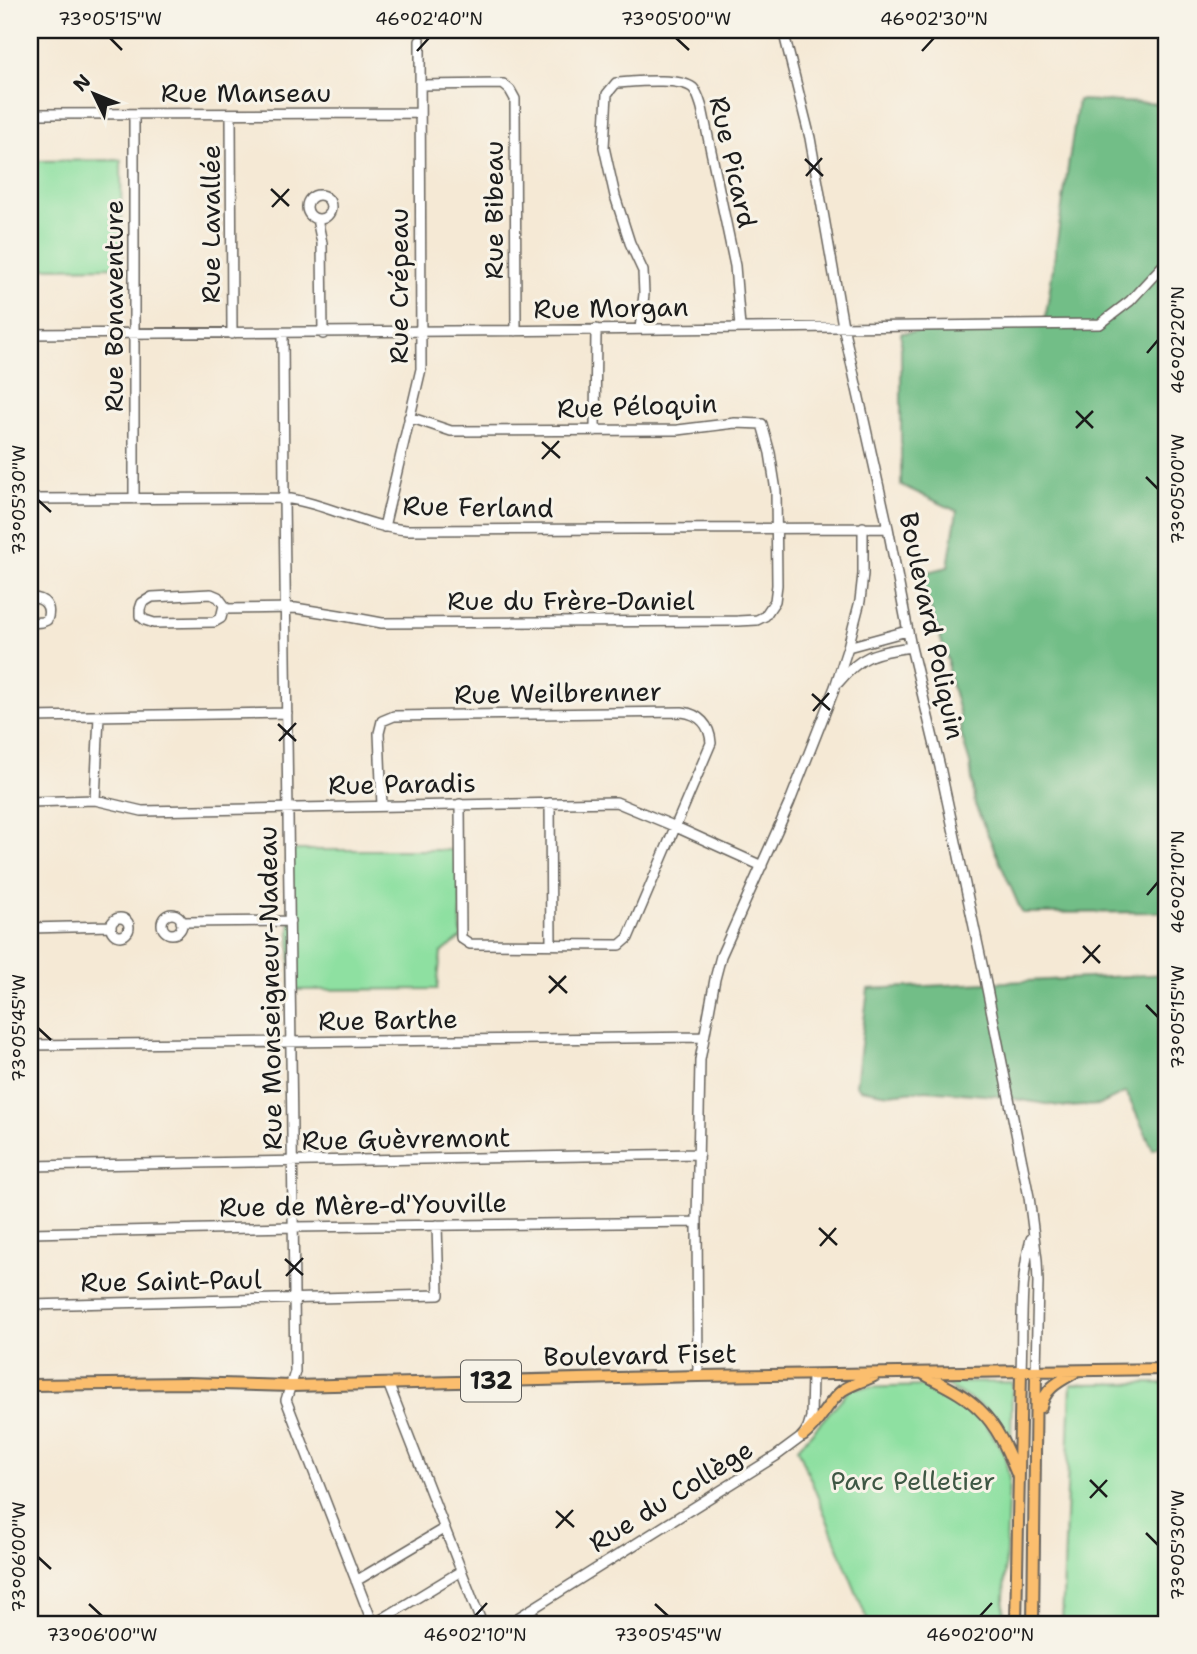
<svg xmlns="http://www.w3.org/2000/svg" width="1197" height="1654" font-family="'Shantell Sans',sans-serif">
  <rect width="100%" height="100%" fill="#f7f3e8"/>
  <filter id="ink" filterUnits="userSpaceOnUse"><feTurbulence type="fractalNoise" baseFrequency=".0143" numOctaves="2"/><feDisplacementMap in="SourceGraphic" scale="14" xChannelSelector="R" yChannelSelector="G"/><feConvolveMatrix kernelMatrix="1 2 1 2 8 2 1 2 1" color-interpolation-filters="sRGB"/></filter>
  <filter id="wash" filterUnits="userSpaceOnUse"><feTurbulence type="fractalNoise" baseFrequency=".00686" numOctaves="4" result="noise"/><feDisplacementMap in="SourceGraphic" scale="28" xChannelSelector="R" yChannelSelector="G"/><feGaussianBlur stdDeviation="1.57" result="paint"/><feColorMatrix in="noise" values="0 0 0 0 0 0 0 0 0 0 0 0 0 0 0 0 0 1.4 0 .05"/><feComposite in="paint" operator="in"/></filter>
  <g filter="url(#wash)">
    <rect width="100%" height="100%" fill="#f5e9d5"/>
    <path fill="#8ee0a1" stroke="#557e5e" stroke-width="2" d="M121,160L122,267L30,268V161Z
      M289,850H460L461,938L441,953L437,989L291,990Z
      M1012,1382L1011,1449L985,1409L944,1383Z
      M1167,1383V1624H1062L1071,1384Z
      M927,1386L954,1393L977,1410L1004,1453L1009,1478L1003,1624H869L798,1448L851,1388Z"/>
    <path fill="#72be87" stroke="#476d52" stroke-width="2" d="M1078,100L1167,104V912L1022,913L975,805L970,763L961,734L959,712L948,671V661L919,574L948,567L957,511L901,485V333L1045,321Z
      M1167,974V1143L1153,1150L1126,1092L1100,1105L1066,1107L996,1096L926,1090L889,1094L860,1089L856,1085L868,989Z"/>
  </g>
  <g filter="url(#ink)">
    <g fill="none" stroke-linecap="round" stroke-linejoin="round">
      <g stroke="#68645d" stroke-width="12">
        <path id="minor" d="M783,30L810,138L843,326L888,528L911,647L940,767L983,969L1029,1197L1037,1260L1038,1282L1036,1371
          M420,85L503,84L510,90L515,99L516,331
          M30,114L420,113
          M134,114V499
          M231,114L232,334
          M307 207a12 12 0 1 1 24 0a12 12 0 1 1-24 0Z
          M317,219L322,243L323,334
          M640,329L644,294L643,271L630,243L615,196L604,147L607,94L616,83C634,82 679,77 693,88C698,93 700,102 702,108L735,266L740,327
          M30,334C387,334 743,327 1100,324L1130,301L1167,261
          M283,334L284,498L295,1372L286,1400L373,1624
          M595,431L596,329
          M30,499L284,498C326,503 365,527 407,530L888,528
          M384,527L421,369L420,41
          M211,594L218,597L224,605L221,618L214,622L154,623L145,620L140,616V609L142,603L152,597Z
          M30,598C44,597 52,606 47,620L42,622L30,623
          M224,609L295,608L339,615L382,623L738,621L757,620L765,616L775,601L777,585L776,491L770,453L762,424L735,423L678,430L451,431L409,417
          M848,647L907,631
          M838,683C861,655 875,652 911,647
          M30,717L287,713
          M95,800L99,716
          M30,802L95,800L142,811L616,802L676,827L762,866
          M550,803L551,944
          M382,806L379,733L382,721L394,716L682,712C699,714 710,725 711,743L628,938L620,945L470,944L461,938L460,804
          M162 924a10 10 0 1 1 20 0a10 10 0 1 1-20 0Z
          M111 927a9 9 0 1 1 18 0a9 9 0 1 1-18 0Z
          M181,922L290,921
          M30,928L111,926
          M30,1045L704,1037
          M30,1166L699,1154
          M30,1233L293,1227L697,1222
          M30,1305L439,1295L437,1225
          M1021,1371C1023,1326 1019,1282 1031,1239
          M698,1376L697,1222L700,1060L715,979L721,956L789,804L835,687L848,647L860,601L863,574V527
          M388,1383L482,1624
          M356,1581L445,1528
          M374,1624L461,1571
          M508,1624L776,1456L803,1436L808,1427L811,1417L812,1375"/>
      </g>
      <g stroke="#68645d" stroke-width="14">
        <path id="major" d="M922,1373C941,1384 963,1393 979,1409C997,1426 1007,1449 1016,1472
          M30,1385L187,1383L292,1386L698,1376L1167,1369
          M1041,1407C1045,1388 1058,1382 1074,1373
          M803,1436C820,1423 828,1401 843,1390C852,1384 864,1381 874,1376
          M1016,1624L1021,1371
          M1033,1624L1036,1371"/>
      </g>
      <use href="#minor" stroke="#fff" stroke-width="9"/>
      <use href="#major" stroke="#fbbe6e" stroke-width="10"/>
    </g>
  </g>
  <path fill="none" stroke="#1c1c1c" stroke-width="2.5" d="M110,38L122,50M676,38L689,50M417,51L429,38M922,51L934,38M805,159L823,176M806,176L822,158M271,189L289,206M272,207L289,189M1147,353L1158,340M1076,411L1093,428M1076,428L1093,411M542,442L560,458M542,459L559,441M1146,477L1158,489M38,500L51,512M812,694L830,710M813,711L829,693M278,724L296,741M279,741L296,723M1147,895L1158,882M1083,946L1100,963M1083,963L1100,945M549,976L567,993M549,993L566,976M1146,1005L1158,1017M38,1028L51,1040M819,1228L837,1245M820,1246L836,1228M285,1259L303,1275M286,1276L303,1258M1090,1480L1107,1497M1090,1498L1107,1480M556,1511L574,1527M556,1528L573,1510M1146,1533L1158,1545M38,1557L51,1569M89,1604L102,1616M655,1604L668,1616M475,1616L487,1603M980,1616L992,1603"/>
  <g text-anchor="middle" stroke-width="6" stroke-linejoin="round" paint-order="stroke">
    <rect fill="#f7f3e8" stroke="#5e5c59" stroke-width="2" x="461" y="1360.5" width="60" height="41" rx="5"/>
    <g font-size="24" font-weight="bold" fill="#1c1c1c">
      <text x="491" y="1389">132</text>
    </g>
    <g font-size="26" fill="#1c1c1c" stroke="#f7f3e8">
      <text x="246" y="102">Rue Manseau</text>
      <text transform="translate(733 162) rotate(77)" y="9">Rue Picard</text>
      <text transform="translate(494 210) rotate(-90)" y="9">Rue Bibeau</text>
      <text transform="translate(211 224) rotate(-90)" y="9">Rue Lavallée</text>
      <text transform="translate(399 286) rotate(-90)" y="9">Rue Crépeau</text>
      <text transform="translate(114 306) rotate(-90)" y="9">Rue Bonaventure</text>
      <text transform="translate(611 308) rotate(-1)" y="9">Rue Morgan</text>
      <text transform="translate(637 406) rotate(-2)" y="9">Rue Péloquin</text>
      <text transform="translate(478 507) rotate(1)" y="9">Rue Ferland</text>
      <text x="571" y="610">Rue du Frère-Daniel</text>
      <text transform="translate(932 626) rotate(78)" y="9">Boulevard Poliquin</text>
      <text transform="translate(558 693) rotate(-1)" y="9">Rue Weilbrenner</text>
      <text transform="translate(402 784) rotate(-1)" y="9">Rue Paradis</text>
      <text transform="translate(270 988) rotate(-91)" y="9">Rue Monseigneur-Nadeau</text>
      <text transform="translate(388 1020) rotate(-1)" y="9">Rue Barthe</text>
      <text transform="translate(406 1139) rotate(-1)" y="9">Rue Guèvremont</text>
      <text transform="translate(363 1205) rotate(-1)" y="9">Rue de Mère-d'Youville</text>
      <text transform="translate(171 1281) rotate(-1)" y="9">Rue Saint-Paul</text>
      <text transform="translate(640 1355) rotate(-1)" y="9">Boulevard Fiset</text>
      <text transform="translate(671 1496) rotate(-32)" y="9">Rue du Collège</text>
    </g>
    <g font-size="26" fill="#3e5744" stroke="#f7f3e8">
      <text x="913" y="1490">Parc Pelletier</text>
    </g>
  </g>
  <rect width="1197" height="1654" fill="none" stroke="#f7f3e8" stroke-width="77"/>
  <g transform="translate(94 94) rotate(313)" stroke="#f7f3e8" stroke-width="5" paint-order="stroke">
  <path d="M0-5L12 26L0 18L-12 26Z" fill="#1c1c1c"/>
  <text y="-10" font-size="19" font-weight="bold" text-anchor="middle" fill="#1c1c1c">N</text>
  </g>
  <rect x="38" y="38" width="1120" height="1578" fill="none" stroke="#1c1c1c" stroke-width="2.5"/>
  <g font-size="18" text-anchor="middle" fill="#1c1c1c">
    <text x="110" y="25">73°05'15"W</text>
    <text x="429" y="25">46°02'40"N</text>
    <text x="676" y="25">73°05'00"W</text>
    <text x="934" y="25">46°02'30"N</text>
    <text transform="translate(1178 340) rotate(-90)" y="6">46°02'20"N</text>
    <text transform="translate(1178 489) rotate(-90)" y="6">73°05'00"W</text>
    <text transform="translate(19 500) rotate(-90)" y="6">73°05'30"W</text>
    <text transform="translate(1178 882) rotate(-90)" y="6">46°02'10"N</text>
    <text transform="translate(1178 1017) rotate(-90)" y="6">73°05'15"W</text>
    <text transform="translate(19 1028) rotate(-90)" y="6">73°05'45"W</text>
    <text transform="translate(1178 1545) rotate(-90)" y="6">73°05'30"W</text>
    <text transform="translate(19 1557) rotate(-90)" y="6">73°06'00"W</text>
    <text x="102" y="1641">73°06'00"W</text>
    <text x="475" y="1641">46°02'10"N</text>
    <text x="668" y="1641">73°05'45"W</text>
    <text x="980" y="1641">46°02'00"N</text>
  </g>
</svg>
